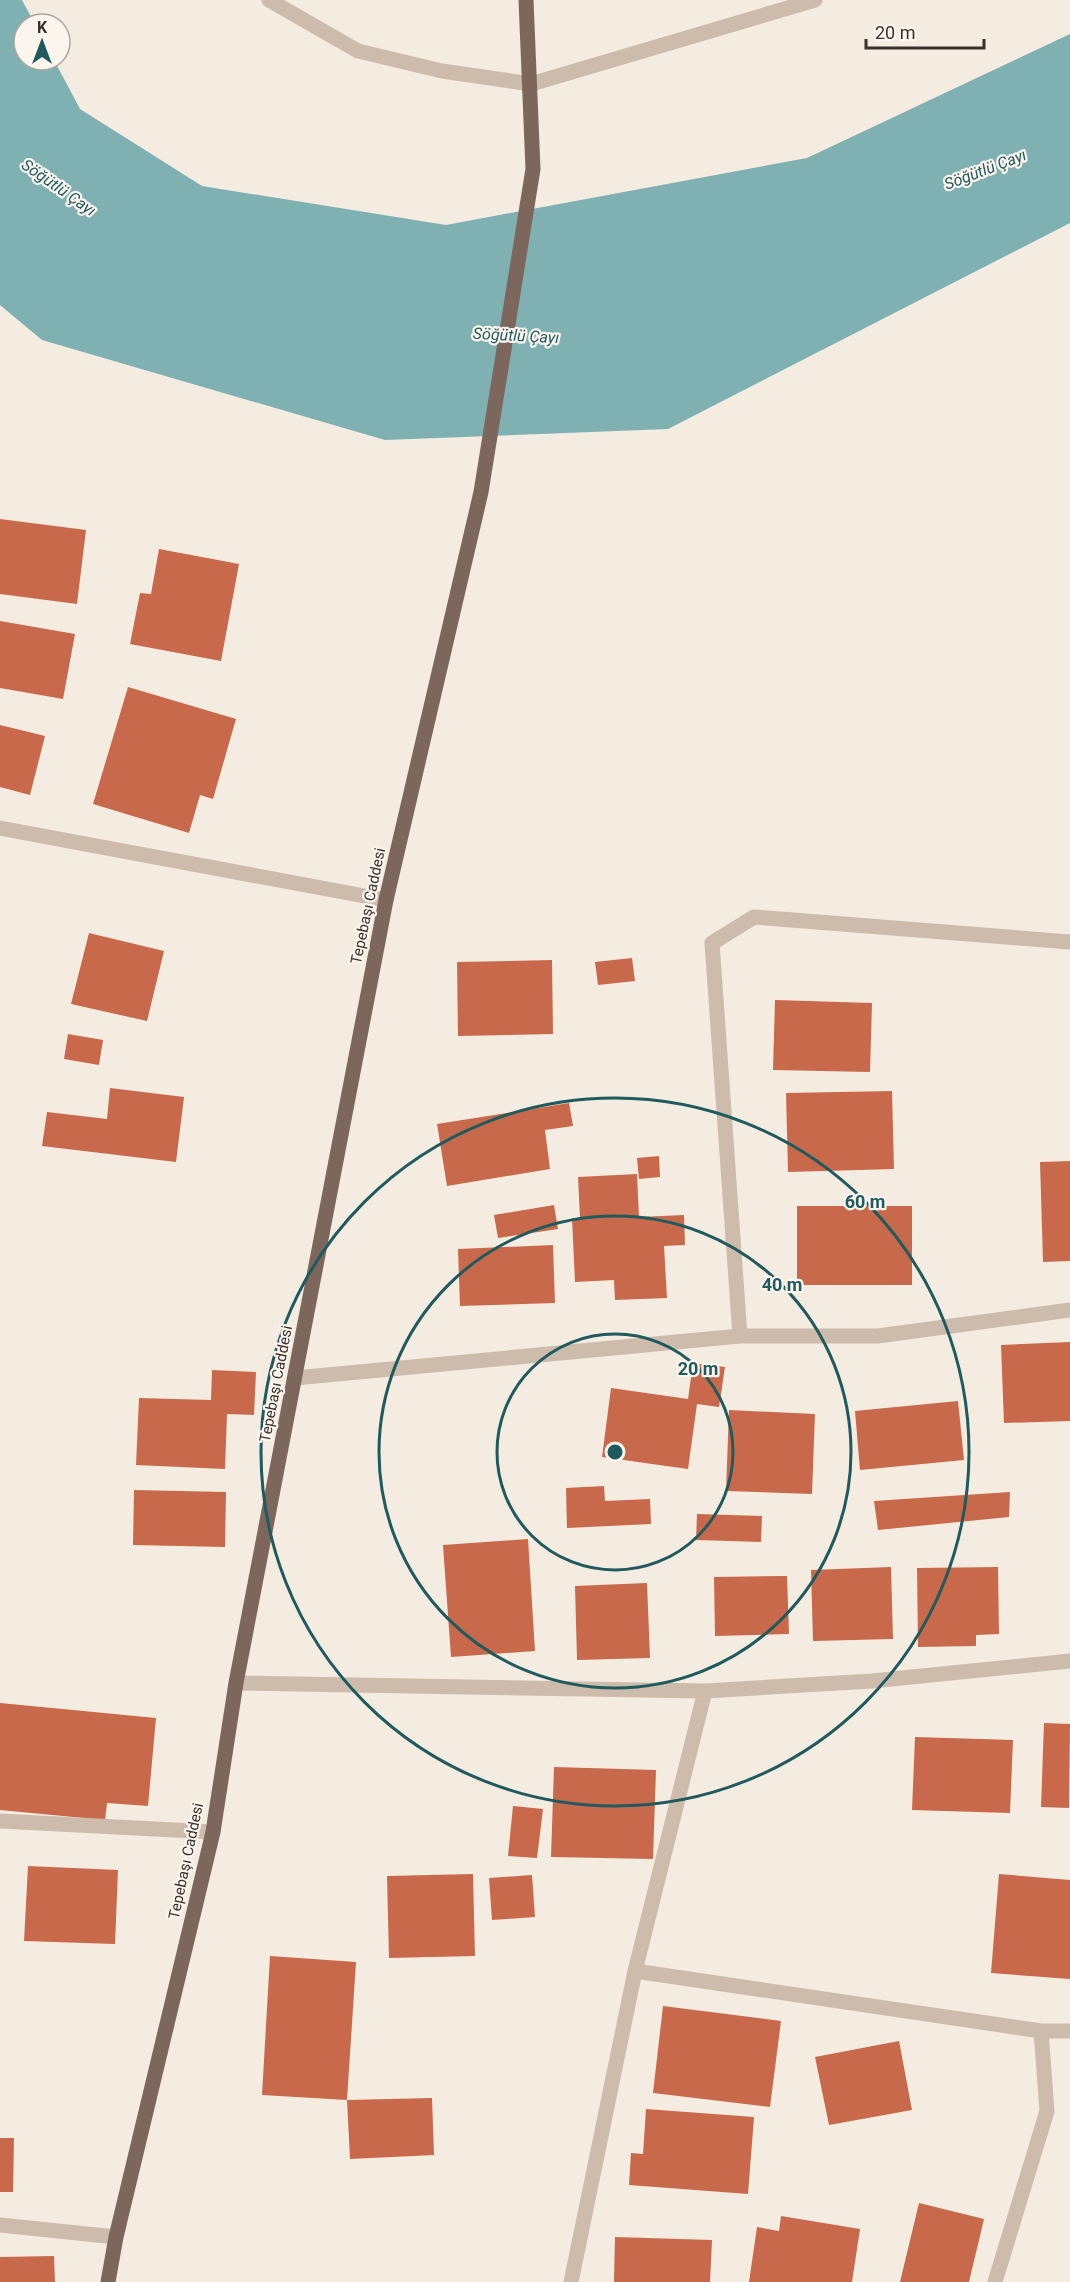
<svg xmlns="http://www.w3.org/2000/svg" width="1070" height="2282" font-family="Roboto,sans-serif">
  <rect width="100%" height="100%" fill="#f4ebe1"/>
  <path fill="#7fb0b2" d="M0,0H22L35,24H24V60H54L80,109L202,186L446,225L807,158L1070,34V223L668,429L385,440L42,340L0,305Z"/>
  <path fill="#c8694b" d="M0,519L86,530L77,604L0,594Z
    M159,549L239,564L221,661L130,644L140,593L151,594Z
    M0,621L75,634L63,699L0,688Z
    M128,687L236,719L213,799L200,795L189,833L93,804Z
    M0,725L45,736L30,795L0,787Z
    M89,933L164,951L147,1021L71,1004Z
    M632,958L635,981L598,985L595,962Z
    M552,960L553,1034L458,1036L457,962Z
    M775,1000L872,1003L870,1072L773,1070Z
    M68,1034L103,1040L99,1065L64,1059Z
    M110,1088L184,1097L176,1162L42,1146L47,1112L107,1119Z
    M892,1091L894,1169L788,1172L786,1093Z
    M569,1103L573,1126L545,1130L550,1169L447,1186L437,1124Z
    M659,1156L660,1177L639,1179L637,1158Z
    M1070,1161V1261L1043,1262L1040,1162Z
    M637,1174L639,1217L684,1215L685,1245L664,1246L667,1298L615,1300L614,1280L575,1282L572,1218H580L578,1177Z
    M554,1205L558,1229L498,1238L494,1215Z
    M797,1206H912V1285H797Z
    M553,1245L555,1303L460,1306L458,1249Z
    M1070,1342V1421L1004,1423L1001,1345Z
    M693,1363L725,1367L719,1407L697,1404L688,1469L602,1457L611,1388L688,1399Z
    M212,1370L256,1372L254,1415L227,1414L225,1469L136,1465L139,1398L211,1400Z
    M958,1401L964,1460L860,1470L855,1411Z
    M729,1410L815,1414L812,1494L726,1491Z
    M604,1486L605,1501L650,1499L651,1524L567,1528L566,1488Z
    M134,1490L226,1492L225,1547L133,1545Z
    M1010,1492L1009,1517L878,1530L874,1501Z
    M697,1514L762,1516L761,1542L696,1540Z
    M528,1539L535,1651L451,1657L443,1545Z
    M891,1567L893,1639L813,1641L811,1570Z
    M998,1567L999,1634L976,1635V1646L918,1647L917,1568Z
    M787,1576L789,1634L715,1636L714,1577Z
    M647,1583L650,1658L577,1660L575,1586Z
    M0,1703L156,1718L148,1806L107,1803L105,1820L0,1810Z
    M1044,1723L1070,1724L1069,1808L1041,1807Z
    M915,1737L1013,1740L1010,1813L912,1810Z
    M554,1767L656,1770L653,1859L551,1857Z
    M513,1806L543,1809L537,1858L508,1856Z
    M28,1866L118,1870L115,1944L24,1941Z
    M473,1874L475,1956L389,1958L387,1876Z
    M999,1874L1070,1880V1979L991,1973Z
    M532,1875L535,1917L492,1920L489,1878Z
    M270,1956L356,1962L347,2100L262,2095Z
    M663,2006L781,2021L770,2107L653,2093Z
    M899,2041L912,2110L829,2125L815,2057Z
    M432,2098L434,2155L350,2159L347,2100Z
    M646,2109L754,2117L748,2194L629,2185L631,2153L643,2154Z
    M0,2138H14L13,2192H0Z
    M919,2203L984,2219L969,2282H900Z
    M781,2216L860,2229L852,2282H749L757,2227L779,2231Z
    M615,2237L712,2240L710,2282H614Z
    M54,2256L55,2282H0V2257Z"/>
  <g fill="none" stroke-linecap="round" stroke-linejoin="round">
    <path stroke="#cdbbac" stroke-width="15" d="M269,0L358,51L442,71L531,84L815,0
      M0,828L386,900
      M740,1336L712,943L754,917L1070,942
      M295,1378L740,1336H878L1070,1310
      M236,1683L705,1691L872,1681L1070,1661
      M0,1821L213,1832
      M635,1971L1041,2031H1070
      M0,2225L116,2237
      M571,2282L635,1971L705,1691
      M995,2282L1047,2111L1041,2031"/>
    <path stroke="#7d675c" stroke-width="15" d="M108,2282L116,2237L213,1832L236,1683L386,900L481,492L533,169L526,0"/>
  </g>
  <g fill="none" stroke="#1f5a5e" stroke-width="3">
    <circle cx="615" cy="1452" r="118"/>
    <circle cx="615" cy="1452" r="236"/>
    <circle cx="615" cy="1452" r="354"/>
  </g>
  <g text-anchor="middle" stroke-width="4.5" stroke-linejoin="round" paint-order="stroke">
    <g font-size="15" fill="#3b302b" stroke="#fbf5ee">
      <text transform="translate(368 906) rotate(-78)" y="5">Tepebaşı Caddesi</text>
      <text transform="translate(276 1384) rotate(-79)" y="5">Tepebaşı Caddesi</text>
      <text transform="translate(186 1861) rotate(-78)" y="5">Tepebaşı Caddesi</text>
    </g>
    <g font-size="16" font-style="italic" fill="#1f5a5e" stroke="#fbf5ee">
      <text transform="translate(985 169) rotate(-21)" y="6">Söğütlü Çayı</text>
      <text transform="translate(59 187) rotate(35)" y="6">Söğütlü Çayı</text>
      <text transform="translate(516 335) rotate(3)" y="6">Söğütlü Çayı</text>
    </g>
  </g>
  <circle cx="615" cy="1452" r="9" fill="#1f5a5e" stroke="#fbf5ee" stroke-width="3"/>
  <g font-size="18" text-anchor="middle" font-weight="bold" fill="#1f5a5e" stroke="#fbf5ee" stroke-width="4.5" stroke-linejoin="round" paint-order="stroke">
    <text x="865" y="1208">60 m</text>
    <text x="782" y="1291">40 m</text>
    <text x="698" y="1375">20 m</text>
  </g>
  <g transform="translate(42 42)"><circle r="28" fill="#fbf5ee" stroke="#aea6a0" stroke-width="1.5"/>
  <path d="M0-4.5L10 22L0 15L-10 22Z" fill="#1f5a5e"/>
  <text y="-9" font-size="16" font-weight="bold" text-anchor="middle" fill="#3b302b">K</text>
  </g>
  <path d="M866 39v9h118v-9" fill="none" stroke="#3b302b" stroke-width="3"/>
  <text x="875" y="39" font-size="18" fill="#3b302b" stroke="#fbf5ee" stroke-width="4.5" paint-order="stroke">20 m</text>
</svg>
